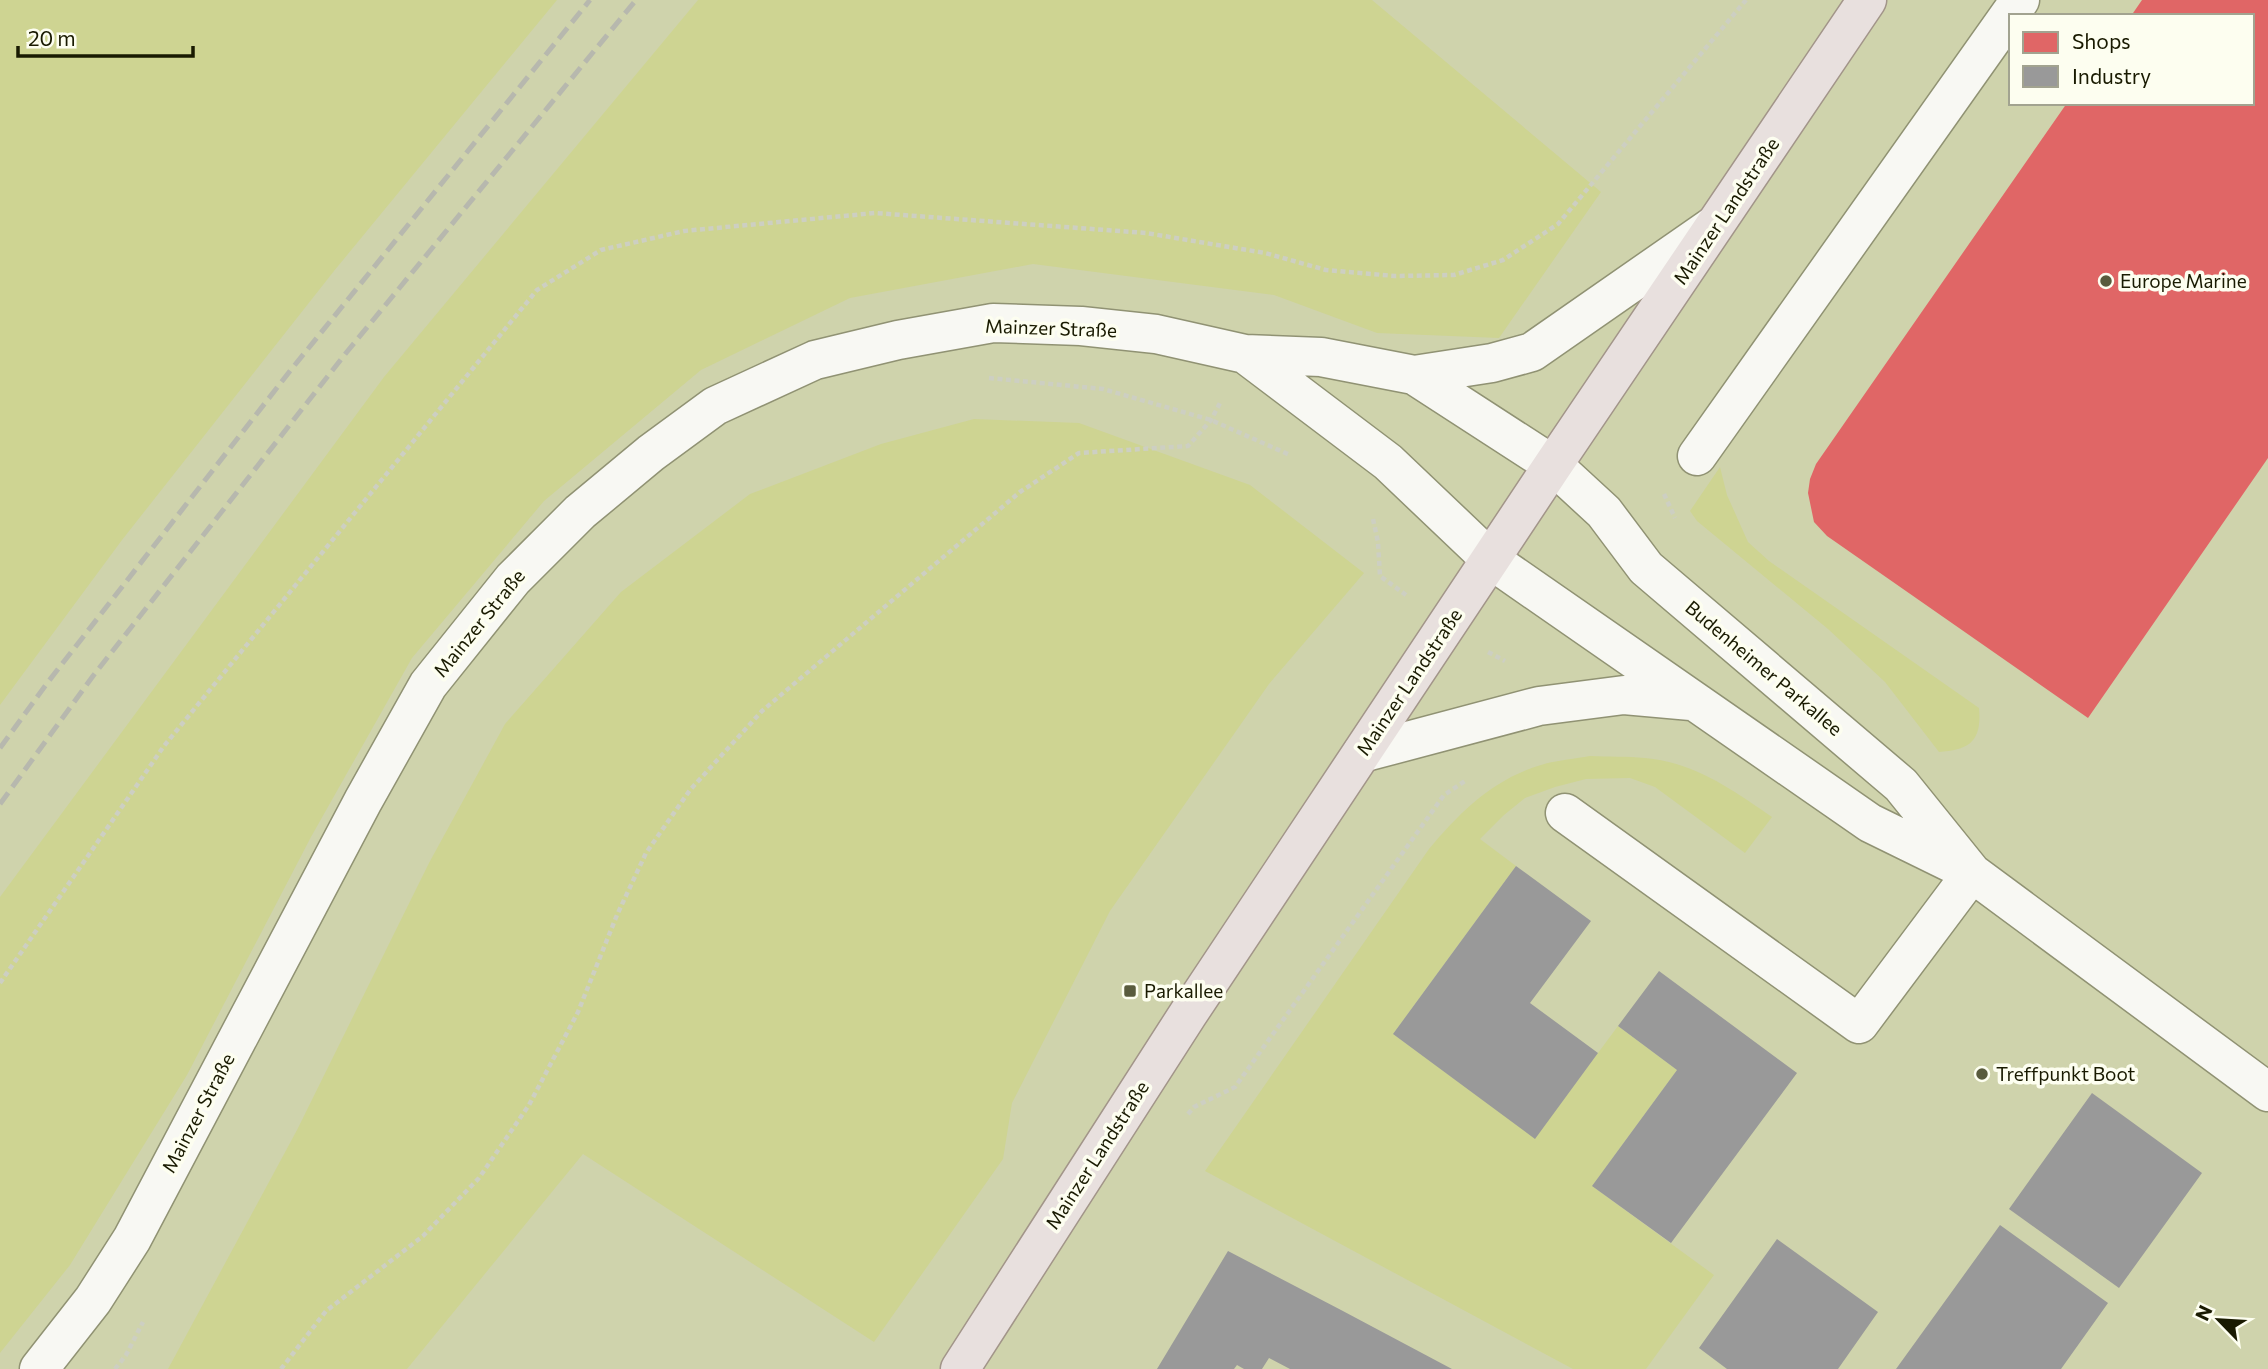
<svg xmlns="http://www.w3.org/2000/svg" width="2268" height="1369" font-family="Commissioner,sans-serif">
  <rect width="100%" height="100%" fill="#cfd3ac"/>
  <path fill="#ced492" d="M0,0H557L334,271L122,540L0,705Z
    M698,0H1372L1601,192L1499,338L1377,333L1274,295L1033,264L850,298L701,370L544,501L412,658L311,837L187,1075L70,1265L0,1353V897L384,377Z
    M974,419L1079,423L1250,485L1364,573L1269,684L1110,911L1012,1103L1003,1159L874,1342L583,1154L407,1369H168L297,1130L429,863L505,724L621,592L750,494L881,444Z
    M1720,467L1727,495L1748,542L1769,561L1979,708C1982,741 1970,750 1939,752L1885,682L1828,629L1697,521L1690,511Z
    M1590,756C1608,757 1627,756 1645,758C1694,762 1733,790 1772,817L1745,853L1655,787L1630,778L1586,779L1555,787L1525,798L1504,815L1480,839L1516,866L1393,1034L1535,1138L1618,1026L1677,1070L1592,1186L1714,1275L1646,1369H1573L1205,1171L1429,849C1460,812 1493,779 1541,765C1557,760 1574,759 1590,756Z"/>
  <path fill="#e06666" d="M2142,0H2268V458L2088,718L1827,536L1814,522L1808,493L1810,479L1816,464L2067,103H2252V16H2131Z"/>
  <path fill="#999" d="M1516,866L1591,921L1530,1003L1598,1053L1535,1139L1393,1034Z
    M1659,971L1797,1073L1671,1243L1592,1186L1677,1070L1618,1026Z
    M2092,1093L2202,1173L2119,1288L2009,1209Z
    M2000,1225L2108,1303L2061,1369H1896Z
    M1777,1239L1878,1312L1838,1369H1727L1699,1348Z
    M1228,1251L1341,1310L1452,1369H1290L1269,1358L1262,1369H1244L1237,1365L1234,1369H1157Z"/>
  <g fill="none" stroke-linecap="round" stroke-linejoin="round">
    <g stroke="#909273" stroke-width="41">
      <path id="minor" d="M1245,354L1388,462L1491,560L1870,823L1972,873L2268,1092
        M1414,375L1492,363L1532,352L1713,226
        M1697,456L2020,0
        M1362,753L1539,706L1624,695L1691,701
        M1565,813L1859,1024L1972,873
        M39,1369L93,1300L132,1239L363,801L428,685L513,579L580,512L651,453L715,406L815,360L898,340L993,323L1081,326L1156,334L1245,354L1321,357L1414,375L1553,465L1604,512L1646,568L1901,785L1972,873"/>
    </g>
    <g stroke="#a29589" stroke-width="41">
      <path id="major" d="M960,1369L1188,1014L1553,465L1867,0"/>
    </g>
    <path stroke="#cdcfc2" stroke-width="4.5" stroke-dasharray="5 3.5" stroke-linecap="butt" d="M989,378L1103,389L1211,420L1290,455
      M1664,494L1675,518
      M1373,519L1378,542L1380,576L1406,595
      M1488,652L1505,661
      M0,983L164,746L537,290L601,250L684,231L875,213L1146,233L1265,253L1326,270L1395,276L1454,275L1503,260L1558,224L1746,0
      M1188,1114L1194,1107L1235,1087L1444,795L1465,781
      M115,1369L126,1355L143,1322
      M281,1369L326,1311L423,1236L479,1178L529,1105L578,1012L617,915L646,853L690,790L762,711L1020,492L1079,453L1188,446L1211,420L1221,401"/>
    <use href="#minor" stroke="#f8f8f3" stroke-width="38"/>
    <use href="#major" stroke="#e8e0de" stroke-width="38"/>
    <path stroke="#b7b8ae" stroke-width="5" stroke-dasharray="14 7" stroke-linecap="butt" d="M0,748L48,682L290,371L590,0
      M0,804L93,676L346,353L636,0"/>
  </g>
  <g fill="#595b3d" stroke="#fdfef0" stroke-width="2.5">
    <circle cx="2106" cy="281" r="7"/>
    <rect x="1123" y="984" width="14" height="14" rx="3.5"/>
    <circle cx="1982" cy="1074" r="7"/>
  </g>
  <g text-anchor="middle" stroke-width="7" stroke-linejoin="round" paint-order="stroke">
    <g font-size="19" fill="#191a01" stroke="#fdfef0">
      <text transform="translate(1726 211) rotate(-56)" y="7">Mainzer Landstraße</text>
      <text transform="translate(1051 328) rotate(2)" y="7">Mainzer Straße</text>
      <text transform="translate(479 623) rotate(-51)" y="7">Mainzer Straße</text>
      <text transform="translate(1764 668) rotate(40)" y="7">Budenheimer Parkallee</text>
      <text transform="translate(1409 682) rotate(-56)" y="7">Mainzer Landstraße</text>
      <text transform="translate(198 1113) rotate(-62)" y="7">Mainzer Straße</text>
      <text transform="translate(1097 1155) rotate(-57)" y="7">Mainzer Landstraße</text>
    </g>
    <g font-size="19" fill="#191a01" stroke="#fdfef0" text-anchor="start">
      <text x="2120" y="288">Europe Marine</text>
      <text x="1144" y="998">Parkallee</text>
      <text x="1996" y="1081">Treffpunkt Boot</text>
    </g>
  </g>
  <rect x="2009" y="14" width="245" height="91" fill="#fdfef0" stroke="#a2a390" stroke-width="2"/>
  <rect x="2023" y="32" width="35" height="21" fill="#e06666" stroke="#a2a390" stroke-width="2"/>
  <text x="2072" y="49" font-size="21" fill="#191a01">Shops</text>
  <rect x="2023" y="66" width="35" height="21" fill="#999999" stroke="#a2a390" stroke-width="2"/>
  <text x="2072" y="84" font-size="21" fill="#191a01">Industry</text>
  <g transform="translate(2219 1320) rotate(295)" stroke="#fdfef0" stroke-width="5" paint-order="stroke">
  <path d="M0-5L12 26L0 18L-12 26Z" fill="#191a01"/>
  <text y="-10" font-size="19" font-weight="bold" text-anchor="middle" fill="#191a01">N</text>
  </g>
  <path d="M18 46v10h175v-10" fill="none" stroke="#191a01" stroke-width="3.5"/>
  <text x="28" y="46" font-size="21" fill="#191a01" stroke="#fdfef0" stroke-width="5" paint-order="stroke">20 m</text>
</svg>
